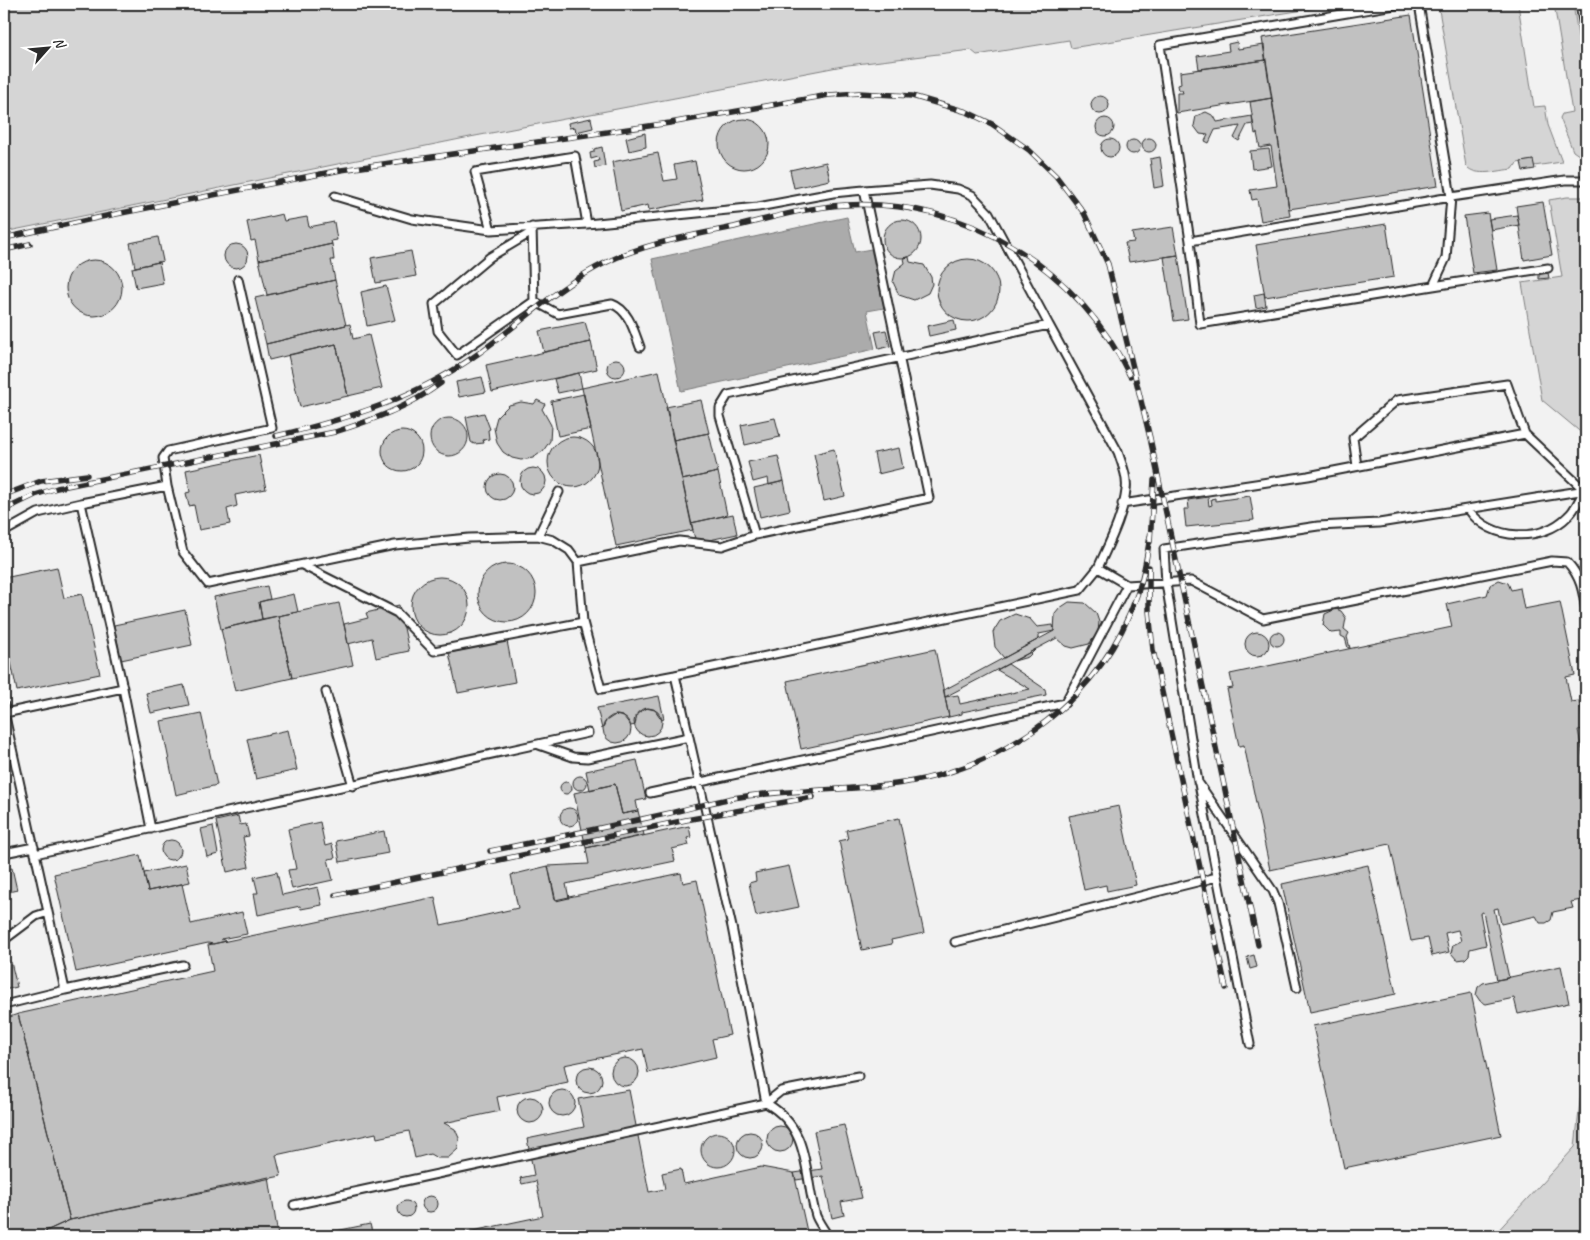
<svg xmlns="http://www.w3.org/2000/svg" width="1590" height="1240" font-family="Caveat,sans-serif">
  <rect width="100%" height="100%" fill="#f2f2f2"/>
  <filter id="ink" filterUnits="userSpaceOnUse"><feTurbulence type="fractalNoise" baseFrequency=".02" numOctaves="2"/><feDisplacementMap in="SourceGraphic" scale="10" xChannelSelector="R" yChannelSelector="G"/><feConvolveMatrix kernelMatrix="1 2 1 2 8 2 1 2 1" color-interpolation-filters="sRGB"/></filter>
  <g filter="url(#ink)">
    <path fill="#d5d5d5" stroke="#808080" d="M4,4H1340L1071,48L1069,40L977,55L971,50L848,65L470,137L4,232Z
      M1438,4H1518L1534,107L1545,106L1548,125L1562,162L1534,166L1533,160L1517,163L1513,169C1499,170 1476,178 1466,166Z
      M1554,4H1573L1586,86V160L1573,151L1560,118L1562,114L1572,112Z
      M1567,197H1586V445L1584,435L1542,400L1522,283L1562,277L1549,200Z
      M1586,1047V1236H1493L1575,1147Z"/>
    <path fill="#ababab" stroke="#787878" d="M847,217L855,252L871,249L884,308L867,311L875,349L681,391L652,259Z"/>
    <path fill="#c1c1c1" stroke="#2b2b2b" d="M1411,15L1438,186L1289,209L1262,38Z
      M1237,42L1238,49L1264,45L1266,60L1199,69L1197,56L1229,51L1228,44Z
      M1266,60L1272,98L1177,113V93H1183L1182,90H1179L1178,85L1181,84L1180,72Z
      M1091 105a9 9 0 1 1 18 0a9 9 0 1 1-18 0Z
      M1272,98L1290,216L1261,221L1257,199L1252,200L1250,190L1277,186L1271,146L1260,148L1257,133L1255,134L1250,102Z
      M1206,112L1214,116L1217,122L1252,116L1253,124L1247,125L1239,141L1234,138L1240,126L1215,130L1209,143L1205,141L1208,135L1200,134L1194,126L1196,116Z
      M1096 127a9 9 0 1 1 18 0a9 9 0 1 1-18 0Z
      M591,118L593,128L576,132L575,127L569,128L568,123Z
      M719 144a25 25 0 1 1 50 0a25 25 0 1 1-50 0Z
      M645,133L646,147L629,151L626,138Z
      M1142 145a7 7 0 1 1 14 0a7 7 0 1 1-14 0Z
      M1101 148a9 9 0 1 1 18 0a9 9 0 1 1-18 0Z
      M1126 147a7 7 0 1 1 14 0a7 7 0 1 1-14 0Z
      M602,147L605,166L595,168L594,162L599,161L598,157L591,159L590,153L594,152V149Z
      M1269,149L1272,166L1252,169L1250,151Z
      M658,153L664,181L677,179L674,165L695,161L703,200L649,210L648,205L621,211L612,162Z
      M1160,157L1164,186L1154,188L1150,159Z
      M1533,160L1535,169L1523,171L1521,162Z
      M826,162L830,180L794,188L790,170Z
      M1543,202L1552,255L1524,260L1516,206Z
      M1488,213L1497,270L1473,273L1464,216Z
      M282,214L284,221L307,217L309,227L334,222L337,240L331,241L332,244L259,260L255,240L251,241L247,222Z
      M1517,215L1519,225L1491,230L1489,219Z
      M883 239a19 19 0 1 1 38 0a19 19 0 1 1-38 0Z
      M1386,224L1394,277L1265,297L1256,245Z
      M1173,227L1178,255L1129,262L1125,243L1134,242L1132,233Z
      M158,237L163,261L135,267L130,243Z
      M224 256a12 12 0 1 1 24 0a12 12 0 1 1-24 0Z
      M332,244L334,260H331L335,280L267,295L259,260Z
      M411,251L416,276L376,283L371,258Z
      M1178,255L1188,319L1174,321L1164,257Z
      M909,257L910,262L924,265L931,277L932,284L928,293L914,300L899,295L893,282L896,270L905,263L904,258Z
      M937 290a31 31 0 1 1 62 0a31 31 0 1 1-62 0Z
      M66 288a28 28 0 1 1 56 0a28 28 0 1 1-56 0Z
      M159,262L163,283L136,288L132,268Z
      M1548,273L1549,278L1539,279V274Z
      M335,280L346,325L266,344L255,298Z
      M386,286L395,320L367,326L361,292Z
      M1264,293L1266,306L1256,308L1254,295Z
      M954,320L956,330L929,336L927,326Z
      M585,322L591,342L544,352L539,331Z
      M350,324L353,339L369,335L382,388L348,396L336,344L269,360L266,344Z
      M886,330L890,346L879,349L875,332Z
      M591,342L597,369L492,392L486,365Z
      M336,344L348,396L300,407L288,355Z
      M607 368a9 9 0 1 1 18 0a9 9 0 1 1-18 0Z
      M659,371L693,530L616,546L582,388Z
      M579,373L582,388L558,393L554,379Z
      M482,377L486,392L459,397L456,382Z
      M584,394L591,429L558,436L551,401Z
      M537,400L545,404L542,409L551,425L550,441L543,451L533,458L521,460L512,458L503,452L497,443L494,428L497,417L509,405L521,402L534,404Z
      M701,400L709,433L673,440L666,407Z
      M484,413L490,429L488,430L489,439L483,440L484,443L474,444L471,442L466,417Z
      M430 437a19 19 0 1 1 38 0a19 19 0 1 1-38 0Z
      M775,418L780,437L745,445L741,425Z
      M382 451a20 20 0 1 1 40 0a20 20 0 1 1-40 0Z
      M709,433L718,472L682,480L673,440Z
      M548 462a25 25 0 1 1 50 0a25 25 0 1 1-50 0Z
      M899,448L903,468L878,474L874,453Z
      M834,449L845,496L824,501L814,454Z
      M259,455L266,489L235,495L237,506L227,509L230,524L199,530L194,505L189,506L186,493L190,492L186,470Z
      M778,456L784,481L769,485L768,478L753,482L748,462Z
      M520 481a13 13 0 1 1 26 0a13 13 0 1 1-26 0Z
      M718,472L727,515L691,523L682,480Z
      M487 487a13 13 0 1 1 26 0a13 13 0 1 1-26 0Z
      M784,481L790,510L760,517L754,488Z
      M1250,496L1254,520L1186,527L1184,509H1189L1188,500L1208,497L1209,506L1212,505L1211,499L1215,498V501Z
      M733,514L737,534L696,543L691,523Z
      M478 593a29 29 0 1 1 58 0a29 29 0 1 1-58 0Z
      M57,567L64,598L82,594L100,674L17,691L4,629V578Z
      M411 606a29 29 0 1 1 58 0a29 29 0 1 1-58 0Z
      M1499,580L1508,583L1511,590L1520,588L1524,609L1560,602L1575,675L1566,677L1571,702L1579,701L1585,729L1578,730L1586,769V799H1583L1586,814V888L1583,889L1586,899L1571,902L1573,908L1553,912L1551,920L1546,923H1540L1536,916L1501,924L1498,908L1494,909L1509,978L1497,980L1483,912L1480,913L1486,945L1470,949L1469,955L1465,959L1457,960L1451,953L1453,945L1461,941L1458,930L1445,933L1449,952L1432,956L1428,938L1411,941L1390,844L1270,870L1244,745L1239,746L1227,689L1233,688L1230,674L1452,627L1447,604L1487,595L1490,585Z
      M267,586L270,599L259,602L262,619L221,629L214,597Z
      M294,594L298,612L262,619L259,602Z
      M1069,602L1085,603L1096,613L1099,622L1098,632L1089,644L1073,648L1066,646L1057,638L945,697L944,690L1054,631L1055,614L1060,608Z
      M339,603L353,665L292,678L278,616Z
      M399,605L409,651L376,658L372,638L348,644L344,624L368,618L366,613Z
      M1336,609L1341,611L1346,618L1344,629L1349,633L1347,637L1350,648H1348L1345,638L1341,636V632L1331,633L1323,625L1325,614Z
      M185,610L192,645L121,660L114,625Z
      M1015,614L1030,619L1037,627L1053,625L1054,631L1039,634V639L1004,658L995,647L993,632L1000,621Z
      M278,616L292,678L235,691L221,629Z
      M1245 644a12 12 0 1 1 24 0a12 12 0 1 1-24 0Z
      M1270 639a7 7 0 1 1 14 0a7 7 0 1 1-14 0Z
      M507,641L515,682L458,693L449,653Z
      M935,649L949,717L801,749L787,681Z
      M1036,649L1028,657L1014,661Z
      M1008,664L1045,689L1046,695L962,712V714L949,717L945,697L958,695L960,704L1030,689L997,670Z
      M184,685L189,705L151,713L146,693Z
      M659,696L664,719L662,720L655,710L646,708L637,714L635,725L631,726L624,717L615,715L606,721L602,729L597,708Z
      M634 722a14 14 0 1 1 28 0a14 14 0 1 1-28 0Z
      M201,713L217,785L176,795L161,721Z
      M603 729a14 14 0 1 1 28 0a14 14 0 1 1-28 0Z
      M288,730L297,770L256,779L247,739Z
      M637,760L646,799L636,801L638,811L622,814L615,784L590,790L586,771Z
      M573 783a7 7 0 1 1 14 0a7 7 0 1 1-14 0Z
      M560 788a6 6 0 1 1 12 0a6 6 0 1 1-12 0Z
      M615,784L622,814L638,811L644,835L586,848L574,793Z
      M4,794L10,824L4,825L7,840L4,841Z
      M1119,806L1136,885L1107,891L1106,885L1084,890L1069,816Z
      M560 817a9 9 0 1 1 18 0a9 9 0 1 1-18 0Z
      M238,816L240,825L246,824L249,836L243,837L249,867L227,872L216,821Z
      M899,818L924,933L891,940L892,944L862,950L839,841L848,839L846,830Z
      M320,822L325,846L332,844L335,858L328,859L333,880L292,889L288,870L296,869L288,829Z
      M213,826L218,854L207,857L201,829Z
      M689,826L691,837L687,838L689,845L672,849L675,861L566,884L569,898L556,901L548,866L589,864L586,848Z
      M384,831L388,853L340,862L336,841Z
      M161 850a10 10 0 1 1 20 0a10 10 0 1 1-20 0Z
      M140,855L148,891L182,884L191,924L242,912L247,934L221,939L226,941L213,944L208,943L76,972L54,874Z
      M186,864L190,882L148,891L144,873Z
      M1368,865L1396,994L1310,1012L1282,884Z
      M548,866L555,900L681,873L683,883L697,880L730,1035L712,1039L716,1057L648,1073L643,1049L564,1065L568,1082L497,1097L500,1111L444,1123L455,1129L459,1138L458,1149L448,1158H437L430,1154L415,1158L409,1131L377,1138L376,1133L276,1155L281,1176L70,1220L18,1014L213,971L208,945L435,897L441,925L518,908L511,875Z
      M789,866L799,907L756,916L749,883L756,881L755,873Z
      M12,868L17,890L4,893V870Z
      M277,872L282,895L318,887L322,905L301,909L300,906L258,915L254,893H258L254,877Z
      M1254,955L1257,967L1250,969L1247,957Z
      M11,962L17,987L4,990V963Z
      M1561,966L1569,1003L1518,1014L1514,998L1486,1004L1480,1001L1476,995L1478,987L1483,983Z
      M1471,993L1501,1135L1344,1168L1313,1026Z
      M18,1014L70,1220L46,1231V1236H4V1019Z
      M611 1072a14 14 0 1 1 28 0a14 14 0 1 1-28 0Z
      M576 1080a13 13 0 1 1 26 0a13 13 0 1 1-26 0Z
      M549 1103a13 13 0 1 1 26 0a13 13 0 1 1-26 0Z
      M629,1090L649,1192L665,1189L662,1173L681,1169L684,1184L761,1167L794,1173L808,1236H449L543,1216L536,1181L522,1184L520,1178L534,1175L527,1139L584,1127L578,1099Z
      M517 1110a13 13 0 1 1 26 0a13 13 0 1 1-26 0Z
      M844,1125L862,1198L841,1202L844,1215L832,1218L823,1176L796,1180L794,1173L822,1169L814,1131Z
      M767 1139a13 13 0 1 1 26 0a13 13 0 1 1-26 0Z
      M737 1145a13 13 0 1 1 26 0a13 13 0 1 1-26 0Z
      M701 1150a17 17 0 1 1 34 0a17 17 0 1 1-34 0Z
      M269,1177L278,1236H46V1231L70,1220Z
      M422 1204a8 8 0 1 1 16 0a8 8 0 1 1-16 0Z
      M398 1209a8 8 0 1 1 16 0a8 8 0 1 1-16 0Z
      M370,1224L373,1236H311Z"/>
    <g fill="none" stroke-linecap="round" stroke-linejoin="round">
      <g stroke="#2b2b2b" stroke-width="11">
        <path id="lane" d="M1400,4L1160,45L1190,241L1451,197L1565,180H1586
          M1580,4L1586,39
          M335,196L412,219L491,230
          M587,224L491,230L475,172L575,156L587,224L758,207L833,193L864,190
          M532,232L490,257L434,304L438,331L457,355L534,301L532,227
          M1190,241L1200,324L1433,286L1446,258L1451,197L1419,4
          M1433,286L1548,268
          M534,301L558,314L612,304C629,310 634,331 640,347
          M1357,466L1353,438L1397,400L1507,384L1525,434
          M167,486L183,552L208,584L395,545L469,538L538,536L553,540L569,550L578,562L583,622
          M81,503L167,486L163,458L168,451L272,428L238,279
          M1122,504L1308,476L1525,434L1584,490C1580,499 1575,510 1568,516C1542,543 1490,541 1469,510
          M4,532L38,513L81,503L123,688
          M755,535L929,498L864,190L930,185L958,189L972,195L989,213L1049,325
          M538,536L559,492
          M578,562L679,541L722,546L755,535L720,416V408L728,395L1049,325L1118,452C1122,464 1128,478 1126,490C1123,517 1109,543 1098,568L1127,585
          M302,565L397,613L434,651L583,622L601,689L675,675L732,927L766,1103
          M675,675L1080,590L1098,568
          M326,692L353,786
          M4,705L5,713L123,688L151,829
          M4,712L48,912
          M539,745L573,757L587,758L689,737
          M1199,784L1250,1044
          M650,793L1065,703L1127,585L1191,581L1263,619L1552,561L1567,562C1581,577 1583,591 1586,611
          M4,853L34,847
          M35,854L588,733
          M4,940L36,916L48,912L65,990L183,965
          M955,942L1217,877
          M1297,988L1278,903L1273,891L1198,782L1166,583L1164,549L1318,526L1379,523L1586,490
          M4,1005L65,990
          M766,1103L781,1091L858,1076
          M294,1205L766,1103C812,1130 803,1172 816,1216C819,1223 824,1230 828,1236"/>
      </g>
      <use href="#lane" stroke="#fff" stroke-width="7"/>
      <g stroke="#2b2b2b" stroke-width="5.5">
        <path id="rail" d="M4,238L106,216L341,170L670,123L829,95L859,93L912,96L967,112L992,124L1029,150L1056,176L1084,213L1108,264L1150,438L1258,945
          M4,250L30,244
          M276,436C348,419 417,398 479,353C521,323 559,285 607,262C646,243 691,236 734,227C770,218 808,207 845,205C966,198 1078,267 1130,376
          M4,495L41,481L87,475
          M4,510L35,495L57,488L335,432C373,420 409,407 441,383
          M1150,542L1154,480
          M1149,567V611L1153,650L1226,988
          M490,851C550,839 610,826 670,813C693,808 717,800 740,797C794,789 849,791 903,783C1009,766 1102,697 1137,595C1144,576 1147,556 1150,536
          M335,895L686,820L813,797"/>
      </g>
      <use href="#rail" stroke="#fff" stroke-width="4" stroke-dasharray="11" stroke-linecap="butt"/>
    </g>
  </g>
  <rect width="1590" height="1240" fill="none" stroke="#fff" stroke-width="20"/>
  <rect x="10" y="10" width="1570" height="1220" fill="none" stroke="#2b2b2b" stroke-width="2" filter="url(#ink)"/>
  <g transform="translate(48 48) rotate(63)" stroke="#ffffff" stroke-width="4" paint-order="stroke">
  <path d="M0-4L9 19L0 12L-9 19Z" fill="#2b2b2b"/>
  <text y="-8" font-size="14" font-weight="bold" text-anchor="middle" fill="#2b2b2b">N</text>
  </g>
</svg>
